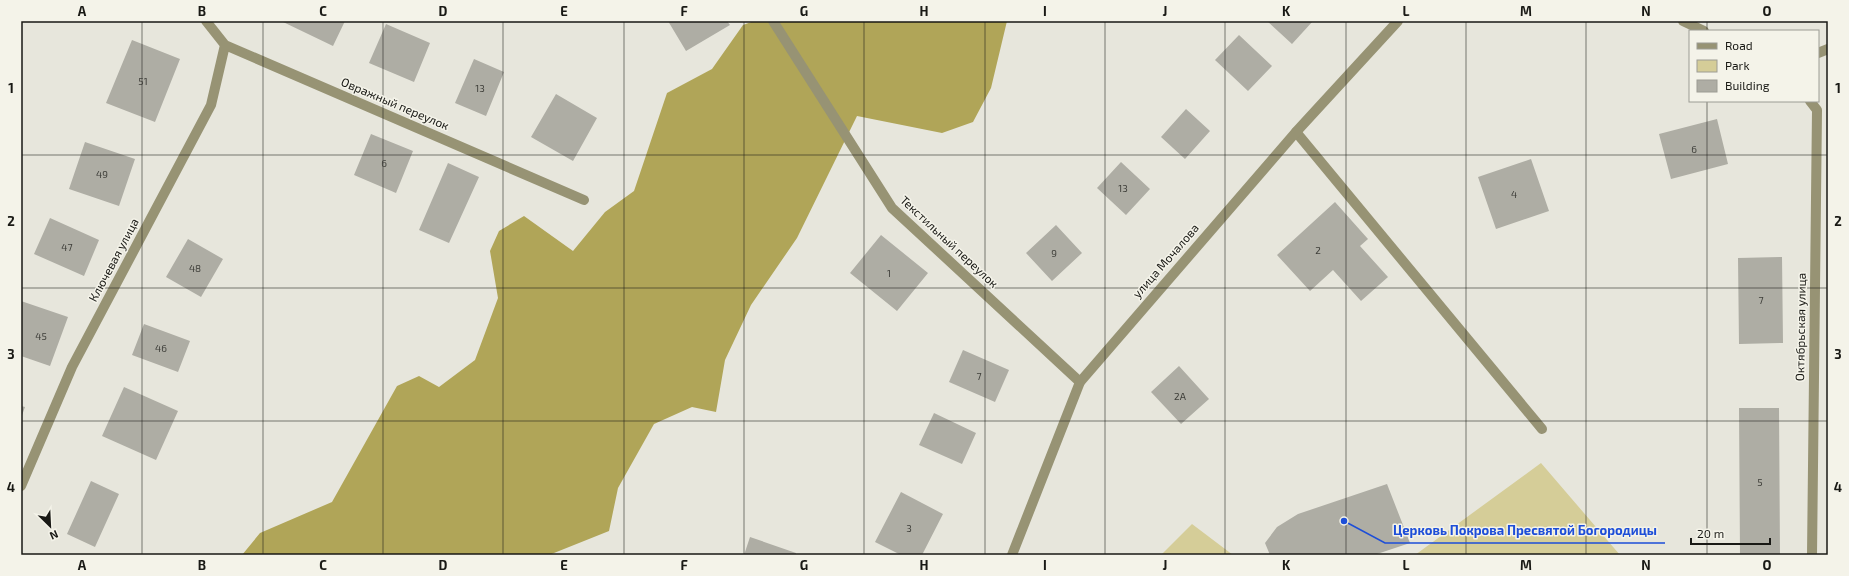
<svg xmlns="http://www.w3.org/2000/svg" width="1849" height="576" font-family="'Exo 2',sans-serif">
  <rect width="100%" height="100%" fill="#e7e6dc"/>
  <path fill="#d5cd98" d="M1541,463L1620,555H1415Z
    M1192,524L1233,555H1161Z"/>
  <path fill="#b0a558" d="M754,21H1007L991,88L973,122L942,133L857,116L797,238L751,305L725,360L716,412L692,407L654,424L618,488L609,531L549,555H242L260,533L332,502L397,386L419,376L439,387L475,360L498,298L490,251L499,231L524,216L573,251L605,212L634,191L667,93L712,69L743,25Z"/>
  <path fill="#aeada4" d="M281,21H345L333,46Z
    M668,21H727L730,25L686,51Z
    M1267,21H1313L1292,44Z
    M386,24L430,43L414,82L369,63Z
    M1239,35L1272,66L1248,91L1215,60Z
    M132,40L180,59L155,122L106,103Z
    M474,59L504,72L486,116L455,103Z
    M556,94L597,118L573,161L531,137Z
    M1186,109L1210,131L1185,159L1161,137Z
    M1717,119L1728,164L1671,179L1659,134Z
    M371,134L413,151L396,193L354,175Z
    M85,142L135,159L119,206L69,189Z
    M1531,159L1549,211L1496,229L1478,177Z
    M1121,162L1150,189L1126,215L1097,188Z
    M448,163L479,177L449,243L419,230Z
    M1335,202L1368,239L1360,246L1388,277L1361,301L1333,270L1310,291L1277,255Z
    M50,218L99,240L84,276L34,254Z
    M1056,225L1082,253L1052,281L1026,253Z
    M881,235L928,273L897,311L850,273Z
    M188,239L223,259L201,297L166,277Z
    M1782,257L1783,343L1739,344L1738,258Z
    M21,301L68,317L50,366L21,356Z
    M144,324L190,341L178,372L132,355Z
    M963,350L1009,370L995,402L949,382Z
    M1179,366L1209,399L1181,424L1151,392Z
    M124,387L178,411L156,460L102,436Z
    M21,406L25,407L21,418Z
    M1739,408H1779L1780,555H1740Z
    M934,413L976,433L962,464L919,445Z
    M91,481L119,494L95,547L67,534Z
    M1387,484L1410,543L1374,555H1270L1265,543L1277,527L1298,514Z
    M901,492L943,514L922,555H901L875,542Z
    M750,537L796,553V555H744Z"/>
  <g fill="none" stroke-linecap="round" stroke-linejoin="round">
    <path stroke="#979374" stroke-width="10" d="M206,21L225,45L584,200
      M773,21L892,208L1080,382
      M1683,21L1704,31
      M1818,53L1828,49
      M1810,101L1817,110L1812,555
      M1296,132L1542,429
      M21,486L72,367L211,105L225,45"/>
    <path stroke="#979374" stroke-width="10" d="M1012,555L1080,382L1296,132L1398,21"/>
  </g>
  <path fill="none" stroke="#191915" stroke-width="1" stroke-opacity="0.55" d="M142,21V555M263,21V555M383,21V555M503,21V555M624,21V555M744,21V555M864,21V555M985,21V555M1105,21V555M1225,21V555M1346,21V555M1466,21V555M1586,21V555M1707,21V31M1707,101V555M21,155H1828M21,288H1828M21,421H1828"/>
  <g text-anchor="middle" stroke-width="3" stroke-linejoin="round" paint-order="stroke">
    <g font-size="10" fill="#3e3e39">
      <text x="143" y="85">51</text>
      <text x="480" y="92">13</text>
      <text x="1694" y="153">6</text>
      <text x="384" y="167">6</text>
      <text x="102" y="178">49</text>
      <text x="1123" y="192">13</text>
      <text x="1514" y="198">4</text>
      <text x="67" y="251">47</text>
      <text x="1318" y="254">2</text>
      <text x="1054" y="257">9</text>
      <text x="195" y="272">48</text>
      <text x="889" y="277">1</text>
      <text x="1761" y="304">7</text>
      <text x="41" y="340">45</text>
      <text x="161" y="352">46</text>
      <text x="979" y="380">7</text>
      <text x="1180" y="400">2А</text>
      <text x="1760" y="486">5</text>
      <text x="909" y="532">3</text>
    </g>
    <g font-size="12" fill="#191915" stroke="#f4f3e9">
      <text transform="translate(395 104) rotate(23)" y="4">Овражный переулок</text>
      <text transform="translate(949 242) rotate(43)" y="4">Текстильный переулок</text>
      <text transform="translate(114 260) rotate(-62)" y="4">Ключевая улица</text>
      <text transform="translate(1166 261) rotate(-49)" y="4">улица Мочалова</text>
      <text transform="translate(1801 327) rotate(-89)" y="4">Октябрьская улица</text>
    </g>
  </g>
  <path fill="none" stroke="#1d4ed8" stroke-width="1.5" d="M1344 521L1385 543H1665"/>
  <circle fill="#1d4ed8" stroke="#f4f3e9" stroke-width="1.5" cx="1344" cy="521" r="4"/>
  <g font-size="13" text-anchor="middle" font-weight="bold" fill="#1d4ed8" stroke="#f4f3e9" stroke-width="3" stroke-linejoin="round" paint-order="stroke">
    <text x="1525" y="535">Церковь Покрова Пресвятой Богородицы</text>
  </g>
  <rect width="1849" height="576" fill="none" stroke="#f4f3e9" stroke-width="44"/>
  <rect x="1689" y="30" width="130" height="72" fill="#f4f3e9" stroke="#9c9c94"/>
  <rect x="1697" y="43" width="20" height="6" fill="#979374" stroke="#9c9c94"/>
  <text x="1725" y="50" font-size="12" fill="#191915">Road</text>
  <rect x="1697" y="60" width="20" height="12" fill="#d5cd98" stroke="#9c9c94"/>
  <text x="1725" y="70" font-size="12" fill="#191915">Park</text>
  <rect x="1697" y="80" width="20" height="12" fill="#aeada4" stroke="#9c9c94"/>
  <text x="1725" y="90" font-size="12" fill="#191915">Building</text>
  <g transform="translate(50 526) rotate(156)" stroke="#f4f3e9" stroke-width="3" paint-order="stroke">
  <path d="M0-3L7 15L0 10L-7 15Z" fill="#191915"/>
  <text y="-6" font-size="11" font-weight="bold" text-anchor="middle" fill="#191915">N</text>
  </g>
  <path d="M1691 538v6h79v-6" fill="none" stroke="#191915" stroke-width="2"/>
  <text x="1697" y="538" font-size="12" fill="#191915" stroke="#f4f3e9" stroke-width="3" paint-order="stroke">20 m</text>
  <rect x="22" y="22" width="1805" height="532" fill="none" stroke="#191915" stroke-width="1.5"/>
  <g font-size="13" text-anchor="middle" font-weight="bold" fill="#191915">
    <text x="82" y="16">A</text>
    <text x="202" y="16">B</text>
    <text x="323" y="16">C</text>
    <text x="443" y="16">D</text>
    <text x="564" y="16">E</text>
    <text x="684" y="16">F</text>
    <text x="804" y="16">G</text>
    <text x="924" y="16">H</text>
    <text x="1045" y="16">I</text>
    <text x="1165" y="16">J</text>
    <text x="1286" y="16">K</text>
    <text x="1406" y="16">L</text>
    <text x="1526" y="16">M</text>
    <text x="1646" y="16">N</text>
    <text x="1767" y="16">O</text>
    <text x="11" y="93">1</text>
    <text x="1838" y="93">1</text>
    <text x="11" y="226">2</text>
    <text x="1838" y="226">2</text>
    <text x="11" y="359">3</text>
    <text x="1838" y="359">3</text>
    <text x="11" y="492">4</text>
    <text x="1838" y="492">4</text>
    <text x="82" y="570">A</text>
    <text x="202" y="570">B</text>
    <text x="323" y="570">C</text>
    <text x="443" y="570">D</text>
    <text x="564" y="570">E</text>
    <text x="684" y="570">F</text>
    <text x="804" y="570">G</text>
    <text x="924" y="570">H</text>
    <text x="1045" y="570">I</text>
    <text x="1165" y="570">J</text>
    <text x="1286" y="570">K</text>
    <text x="1406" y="570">L</text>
    <text x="1526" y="570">M</text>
    <text x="1646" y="570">N</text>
    <text x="1767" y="570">O</text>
  </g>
</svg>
